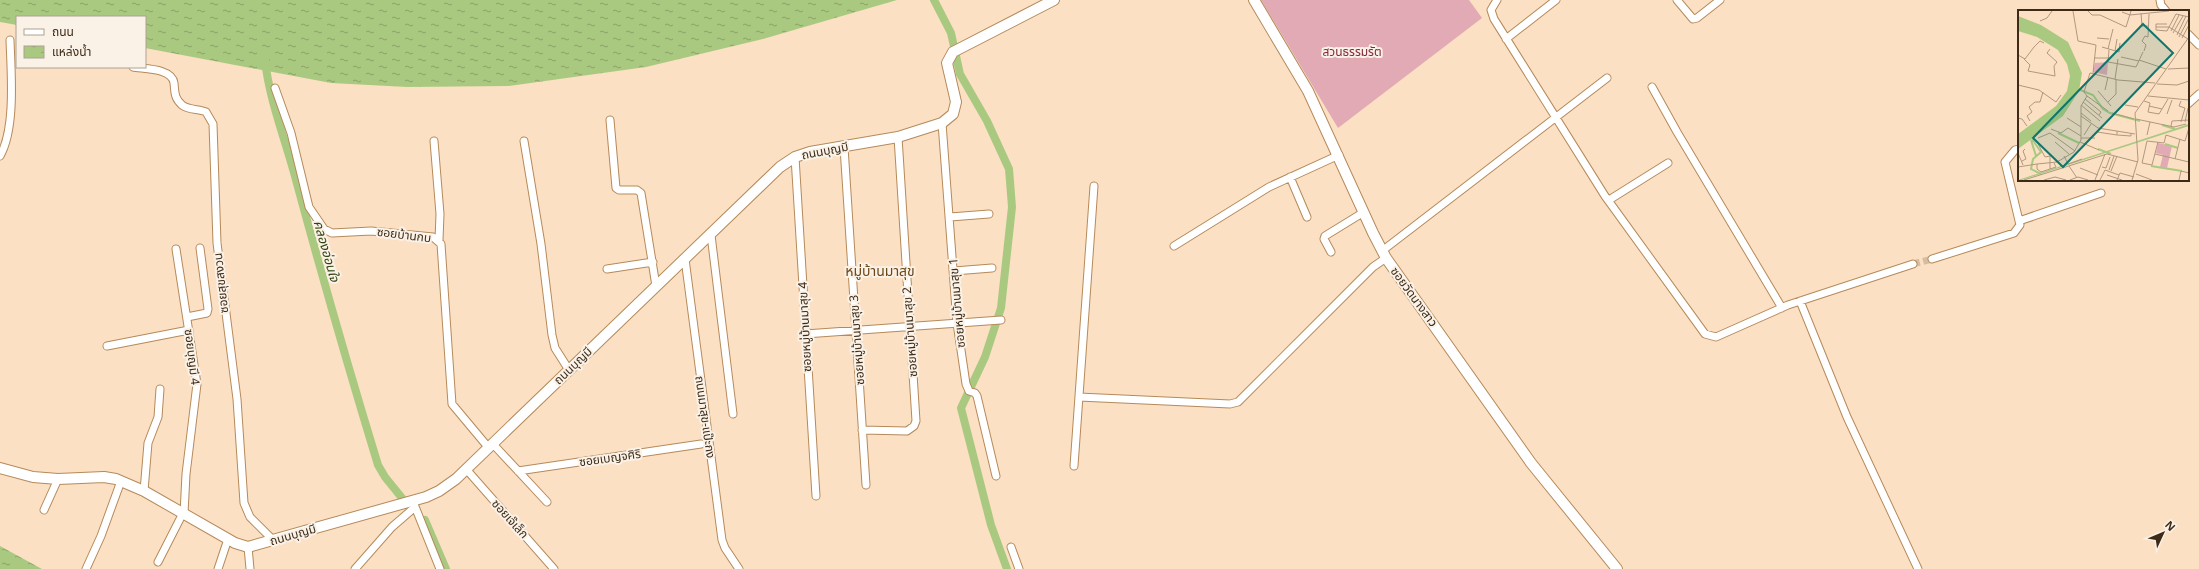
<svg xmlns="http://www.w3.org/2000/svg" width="2199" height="569" font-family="'Noto Sans','Noto Sans Thai',sans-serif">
  <defs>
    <pattern id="water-ripples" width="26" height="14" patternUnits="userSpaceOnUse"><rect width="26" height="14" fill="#aac980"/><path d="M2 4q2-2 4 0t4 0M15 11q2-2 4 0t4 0" fill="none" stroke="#8ca368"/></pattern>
  </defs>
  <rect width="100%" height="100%" fill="#fce0c3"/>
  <path fill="#e1aab4" d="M1261,0H1469L1482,18L1338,128Z"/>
  <path fill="url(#water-ripples)" d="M0,0H897L763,39L646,67L509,86L407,87L331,83L145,48V17H17V25L0,22Z
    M0,546L42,569H0Z"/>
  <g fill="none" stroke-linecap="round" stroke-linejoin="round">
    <path stroke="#aac980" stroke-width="8" d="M934,0L951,33L960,74L987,121L1009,169L1012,207L1001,308L985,357L961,408L991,525L1007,569
      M265,60C269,99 286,142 296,180C322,276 349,370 378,465L385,477L402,498
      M425,520L446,569"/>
    <path stroke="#d6bca1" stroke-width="7" stroke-dasharray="7 3.5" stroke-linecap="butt" d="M1913,264L1932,259"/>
    <g stroke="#b58a5b" stroke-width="9">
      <path id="street" d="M1497,0L1491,10L1494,19L1605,196L1705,334L1716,337L1788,305L1913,264
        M1677,0L1693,19L1697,18L1720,0
        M2160,0L2161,5L2166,11
        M2188,34L2199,45
        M1506,39L1556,0
        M133,67C144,69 172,68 174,83C175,92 174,98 182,105C188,110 199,109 206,112L213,124L217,243L237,399L244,503L250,517L273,540
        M1652,87L1677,132L1782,308
        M275,88L291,133L309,207L324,229L332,233L371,231L433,237L441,244L452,404L488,447
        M2188,104L2199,94
        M610,120L616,188L619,190H637L641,193L656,286
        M942,123L957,323L966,384L969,391L975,393L977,396L996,476
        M434,141L440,214L439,240
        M524,141L541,244L552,335L555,348L569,370
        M844,147L866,485
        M0,156C16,128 11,72 10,40
        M795,157L816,496
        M1290,177L1307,217
        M1609,200L1668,163
        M950,217L989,214
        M2019,221L2101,193
        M711,235L733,414
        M1174,246L1269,187L1339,155
        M176,249L197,384L186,474L184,514
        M1382,251L1607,78
        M1331,252L1324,239L1325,236L1364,212
        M685,259L722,540L725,548L739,569
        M1932,259L2014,233L2020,225L2005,162L2015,150L2019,149
        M607,269L653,262
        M954,271L992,268
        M1800,301L1847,417L1918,569
        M187,317L207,313L208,309L200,248
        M805,334L1001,320
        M107,346L189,330
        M1079,397L1230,404L1238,402L1373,267L1386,258
        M862,430L907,431L914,426L916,421L898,137
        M492,443L547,502
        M1074,466L1094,186
        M466,469L554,569
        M518,471L701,444
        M144,491L148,443L158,417L160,389
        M414,504L440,569
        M44,510L58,479
        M248,547L250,569
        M1011,547L1019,569
        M158,562L183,513
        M86,569L101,536L121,481
        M218,569L228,539
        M355,569L392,527L415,507"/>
    </g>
    <g stroke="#b58a5b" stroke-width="12">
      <path id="secondary" d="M1254,0L1308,91L1373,233L1386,258L1531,463L1617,569
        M0,468L33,477L58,479L104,477L116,479L144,491L235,543L248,547L426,497L439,491L456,479L780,167L795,157L810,152L898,137L942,123L953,114L956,102L947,63L953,52L1054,0"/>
    </g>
    <use href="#street" stroke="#fff" stroke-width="7"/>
    <use href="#secondary" stroke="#fff" stroke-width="10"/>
  </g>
  <g text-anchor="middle" stroke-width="4" stroke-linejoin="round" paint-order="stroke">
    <g font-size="12" fill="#852340" stroke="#faf1e7">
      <text x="1352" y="56">สวนธรรมรัต</text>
    </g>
    <g font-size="12" fill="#3d2b18" stroke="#faf1e7">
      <text transform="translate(825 151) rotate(-11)" y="4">ถนนบุญมี</text>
      <text transform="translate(404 235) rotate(7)" y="4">ซอยบ้านกบ</text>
      <text transform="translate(221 283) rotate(-96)" y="4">ซอยสุขสงวน</text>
      <text transform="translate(1414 297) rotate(54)" y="4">ซอยวัดนางสาว</text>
      <text transform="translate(957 303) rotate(-95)" y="4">ซอยหมู่บ้านมาสุข 1</text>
      <text transform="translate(805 327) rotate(-93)" y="4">ซอยหมู่บ้านมาสุข 4</text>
      <text transform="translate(910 332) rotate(-94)" y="4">ซอยหมู่บ้านมาสุข 2</text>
      <text transform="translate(857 340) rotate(-94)" y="4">ซอยหมู่บ้านมาสุข 3</text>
      <text transform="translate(192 357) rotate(83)" y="4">ซอยบุญมี 4</text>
      <text transform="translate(573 366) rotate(-44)" y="4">ถนนบุญมี</text>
      <text transform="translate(705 417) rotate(82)" y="4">ถนนมาสุข-แป๊ะกง</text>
      <text transform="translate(610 458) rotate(-8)" y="4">ซอยเบญจศิริ</text>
      <text transform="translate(510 519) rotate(48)" y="4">ซอยเจ๊เล็ก</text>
      <text transform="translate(293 535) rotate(-16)" y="4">ถนนบุญมี</text>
    </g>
    <g font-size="13" font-style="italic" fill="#30430e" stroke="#faf1e7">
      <text transform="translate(327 251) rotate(74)" y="5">คลองอ่อนใจ</text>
    </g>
    <g font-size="14" fill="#6e4718" stroke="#faf1e7">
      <text x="880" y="276">หมู่บ้านมาสุข</text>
    </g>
  </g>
  <g transform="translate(2018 10)">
    <rect width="171" height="171" fill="#fce0c3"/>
    <path d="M90,52L89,65L75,62L77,53ZM140,133L154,136L149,158L142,157L145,145L138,143Z" fill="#e1aab4"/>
    <path d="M0,6L23,15L50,32L64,63L61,81L45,106L0,139V124L38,96L49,81L52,66L49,54L40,40L19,27L0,21ZM171,114V116L4,170H0Z" fill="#aac980"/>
    <path fill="none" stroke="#aac980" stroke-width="2" d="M60,79L75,85L85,99L92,103L122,111M144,115L157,119M40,123L61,133M14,129L23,142L15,149L13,159L23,164M13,130L18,146M147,134L160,138M80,139L93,144M133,156L164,161"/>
    <path fill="none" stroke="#b0987f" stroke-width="1" d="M55,1L60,31L78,35L75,63M70,1L74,5H82L108,17L113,1M104,2L112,5L151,1M123,3L124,16H130M22,11L29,8L34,1M149,14H138V20L149,21L151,17M138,17H151L170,29M151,17L158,4L171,7M153,21L161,5M155,23L165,6M159,25L168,6M161,27L171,8M79,28L91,29M164,28L171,15M84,37L101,42L102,33M90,39L95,19M91,40L90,52L118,57L125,42M97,41L99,29M126,41L128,35L124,31L127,26L130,27L131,4M0,45L7,49L16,37L22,31L26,33M103,47L121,51M76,48H91M6,49L12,55L10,61L37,66L36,56L39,52L29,43L32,39M121,50L148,59M150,59L171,58M97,69L100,49M139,74L159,75L171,71M0,75L21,80L38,92L43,85M87,80L90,67M80,81L93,96M69,86L90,101M130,86L171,90M67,89L83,102L81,105M126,91L132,93L130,102L141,104L150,89M163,91L161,96L167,98L163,112M65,92L84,108M90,92L98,84V69M63,95L82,111M107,95L120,97M131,96L144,99M63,103L73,111M94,103L116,109M149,104L154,90M63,106L80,118L117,124M0,108L4,109L9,116M49,108L63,117M118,109L156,117L168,114M12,111L9,106L14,102L11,97L17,92H22L25,82M167,112L170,98M153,116L154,111L171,110M33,119L43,123L50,118L63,126M79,122L99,125V121M66,125L73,114M99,125L113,126V123M129,125L132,112M20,128L32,123L57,141M63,128H77M18,130L27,147L32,146V159M37,132L51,144M62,132L81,140M0,143L5,155M137,144L171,152M46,146L50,154L64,149M157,149L162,129M4,151L8,149L5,141L7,139M124,153L129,131L146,133L148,125L167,131L171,118M124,153L134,155L140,132M19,154L39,152L56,142L63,130V96L69,86L66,82L72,63L100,70L137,73M19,154V159L23,162L38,157L36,153M51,156L59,168M0,157L19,154M84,157L88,158L92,147M62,158L80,165M91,160L96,146M93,161L99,146M118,164L134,170M89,165L104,170M6,170L89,144L120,152M26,170L37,167L48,170M52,170L60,167L70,170M77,170L87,144M82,170L87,160L101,165M99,170L102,163L116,167M114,170L120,150L117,103L171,27M161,170L163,161L171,163"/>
    <path fill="#0f766e" fill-opacity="0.15" stroke="#0f766e" stroke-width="2" d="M125,14L155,43L45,157L15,128Z"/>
    <rect width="171" height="171" fill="none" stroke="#3d2b18" stroke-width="2"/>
  </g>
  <rect x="16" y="16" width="130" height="52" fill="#faf1e7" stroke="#aea294"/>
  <rect x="24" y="29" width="20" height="6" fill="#ffffff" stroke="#aea294"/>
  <text x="52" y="36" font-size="12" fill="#3d2b18">ถนน</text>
  <rect x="24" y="46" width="20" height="12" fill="url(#water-ripples)" stroke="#aea294"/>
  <text x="52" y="56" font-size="12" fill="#3d2b18">แหล่งน้ำ</text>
  <g transform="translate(2163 533) rotate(46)" stroke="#faf1e7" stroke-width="3" paint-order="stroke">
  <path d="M0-3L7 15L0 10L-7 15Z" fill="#3d2b18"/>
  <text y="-6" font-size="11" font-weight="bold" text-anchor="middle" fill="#3d2b18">N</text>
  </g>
</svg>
